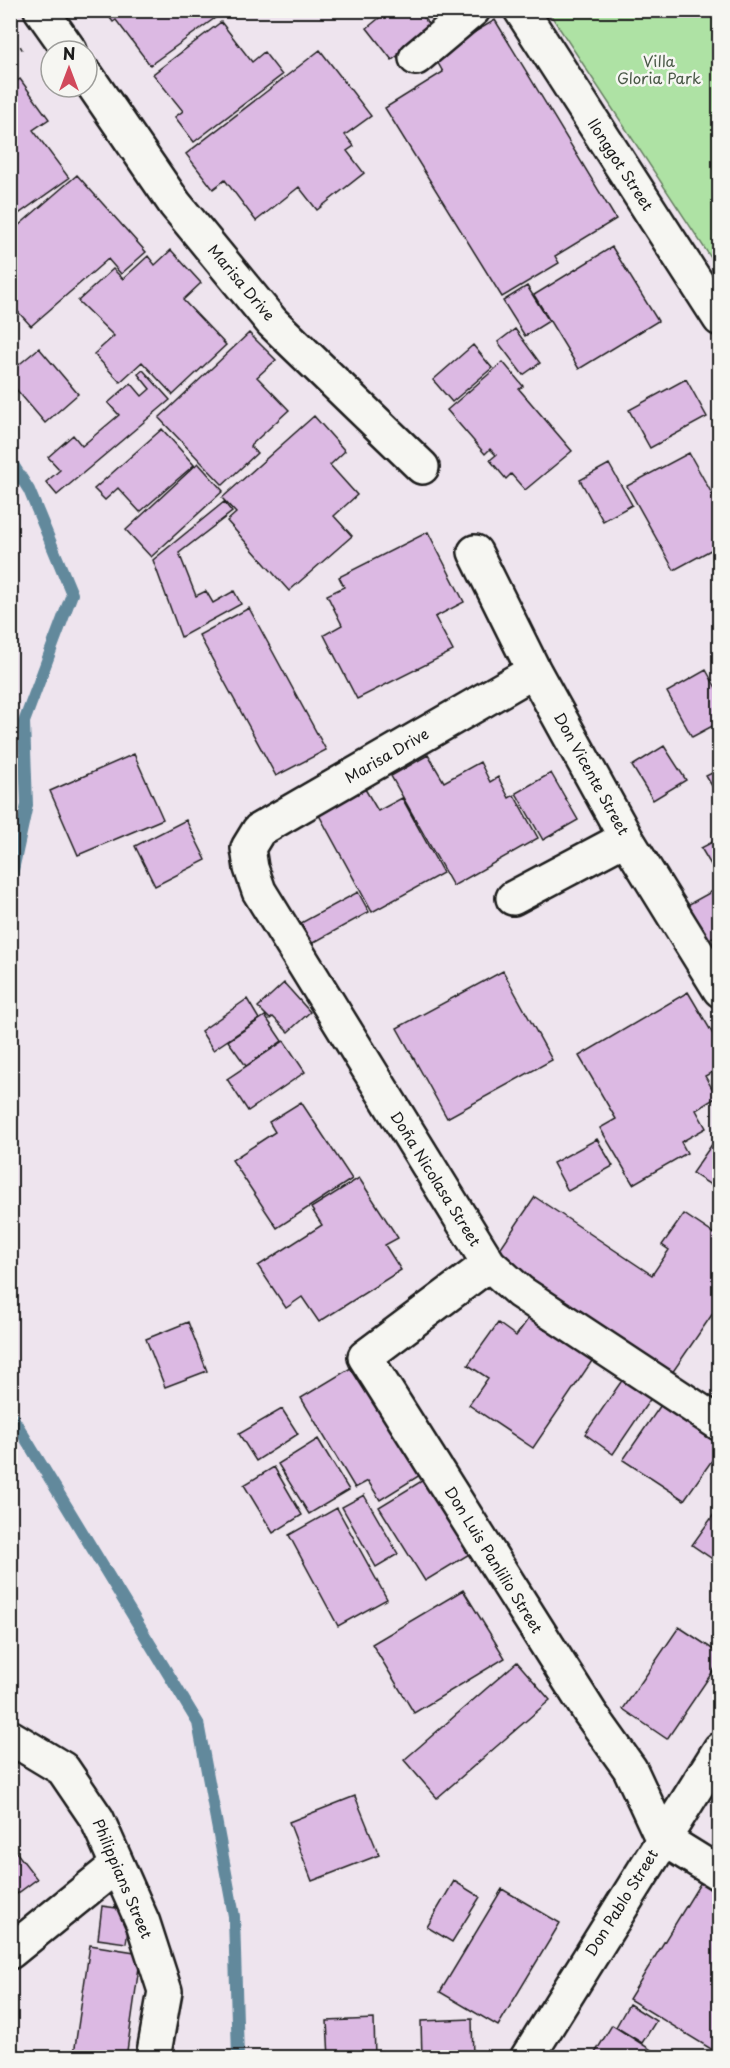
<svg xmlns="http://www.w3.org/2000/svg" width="730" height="2068" font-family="'Playpen Sans',sans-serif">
  <rect width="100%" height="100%" fill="#eee4ee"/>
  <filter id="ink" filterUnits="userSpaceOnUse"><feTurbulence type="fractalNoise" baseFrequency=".0167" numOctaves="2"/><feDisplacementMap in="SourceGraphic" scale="12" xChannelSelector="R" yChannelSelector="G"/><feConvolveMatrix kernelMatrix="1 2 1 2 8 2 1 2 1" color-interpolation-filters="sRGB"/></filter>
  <g filter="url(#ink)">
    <path fill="#aee2a4" stroke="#657f60" stroke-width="1.5" d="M548,11H719V270Z"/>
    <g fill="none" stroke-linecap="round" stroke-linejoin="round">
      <path stroke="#62899c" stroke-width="12" d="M10,460L29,490L72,594L24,722L27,805L10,884
        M10,1413L198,1723L234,1916L238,2058"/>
    </g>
    <path fill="#dcb9e3" stroke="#1c1c1c" stroke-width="1.5" d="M97,10H226L150,65L116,20L113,22L105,11L100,14Z
      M389,10H418L432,29L392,60L367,28Z
      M495,20L616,219L555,256L559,263L502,297L385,108L443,72L434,56Z
      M221,22L252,62L264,52L282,75L194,142L175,117L183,111L153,74Z
      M320,50L371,116L345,135L354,146L347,151L364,173L317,210L299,187L256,221L225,180L213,189L186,154Z
      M20,79L49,119L33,130L69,178L10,220V86Z
      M77,175L146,252L121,274L108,259L31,326L10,303V233Z
      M612,247L658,321L579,369L534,295Z
      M171,250L201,283L183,300L226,345L173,395L142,362L120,382L94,354L114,336L78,301L113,269L123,279L148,256L155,265Z
      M527,286L549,321L525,336L503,301Z
      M515,329L540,363L523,375L498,342Z
      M249,333L276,360L257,377L289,410L250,446L257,453L223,485L159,418Z
      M473,345L492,368L452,402L433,380Z
      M39,348L78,394L45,423L10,382V372Z
      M503,362L523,386L519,389L572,451L525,490L511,474L506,479L490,460L496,455L490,449L485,454L447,410Z
      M143,370L170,400L57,495L46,482L60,470L48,457L73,435L82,446L119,415L108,403L131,383L142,396L150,389L138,374Z
      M686,379L707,417L650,448L629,410Z
      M314,416L345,451L330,465L357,495L334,516L352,536L289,591L227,521L236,513L222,498Z
      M162,429L194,465L140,512L118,488L105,500L94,489Z
      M689,453L720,508V545L674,570L627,486Z
      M198,463L223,491L151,557L126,530Z
      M609,464L632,505L603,521L580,480Z
      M224,502L232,512L179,553L196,596L206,591L213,603L234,591L241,604L181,637L153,560Z
      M428,532L464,602L435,617L453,651L357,699L324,635L342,625L327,595L344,587L339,577Z
      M249,608L326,750L276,776L199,635Z
      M706,670L720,695V722L692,737L667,692Z
      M664,746L686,780L653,800L632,766Z
      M134,754L163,819L78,855L50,791Z
      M428,755L444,782L480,762L490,782L498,777L509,798L514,795L538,838L453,886L391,776Z
      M720,769V799L706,776Z
      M551,773L578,820L543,840L516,793Z
      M365,789L378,811L402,798L443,873L372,912L319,815Z
      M186,820L206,860L155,886L135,846Z
      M720,838V880L701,848Z
      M720,887V938L717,935L702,943L682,908Z
      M358,892L369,912L311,944L301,923Z
      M503,971L552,1060L447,1118L397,1028Z
      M284,983L310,1012L288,1032L273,1017L270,1019L258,1007Z
      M688,992L720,1046V1068L705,1076L717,1097L696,1110L706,1128L681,1142L687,1153L633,1184L600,1128L616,1119L579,1056Z
      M247,999L259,1019L213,1050L201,1031Z
      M265,1016L282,1041L246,1066L228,1041Z
      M284,1041L305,1072L248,1111L227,1079Z
      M301,1102L352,1179L277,1228L232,1160L275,1132L269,1122Z
      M720,1133V1191L692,1173Z
      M597,1139L613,1166L568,1191L553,1163Z
      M359,1178L398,1238L385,1245L401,1270L319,1322L302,1297L286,1308L258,1266L322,1225L311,1208Z
      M535,1197L652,1275L669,1250L662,1245L684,1214L720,1238V1303L672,1373L495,1256Z
      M533,1312L596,1355L533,1448L469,1405L488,1378L468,1365L498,1323L516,1336Z
      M188,1322L207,1371L165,1387L146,1339Z
      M359,1363L425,1472L380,1500L368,1481L355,1488L301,1398Z
      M623,1379L651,1398L613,1454L585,1434Z
      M665,1399L720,1436V1449L684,1500L623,1460Z
      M282,1409L298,1434L256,1461L239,1434Z
      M318,1439L349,1490L309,1514L278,1464Z
      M274,1467L302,1515L273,1533L244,1485Z
      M425,1479L471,1553L425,1581L379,1507Z
      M364,1495L398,1554L376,1567L342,1507Z
      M720,1506V1564L692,1545Z
      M337,1508L387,1599L338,1626L289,1535Z
      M463,1590L505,1658L414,1713L372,1644Z
      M679,1627L720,1654V1661L667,1739L623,1709Z
      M517,1662L550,1700L437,1798L404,1760Z
      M355,1796L379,1855L312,1881L289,1822Z
      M10,1844L37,1879L10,1899Z
      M704,1877L720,1886V2047L716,2052L629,1999Z
      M454,1881L480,1897L452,1942L427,1927Z
      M502,1889L560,1923L498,2026L440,1992Z
      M102,1906L131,1910L126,1943L98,1939Z
      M90,1945L141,1953L126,2058L74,2054Z
      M629,2004L656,2021L642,2043L616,2027Z
      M374,2019L375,2058H329L327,2021Z
      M472,2019L473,2058H422L421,2021Z
      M612,2025L664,2058H592Z"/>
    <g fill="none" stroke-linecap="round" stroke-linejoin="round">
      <g stroke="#1c1c1c" stroke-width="38">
        <path id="minor" d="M41,10L70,51
          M521,10L720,319
          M416,58L473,10
          M87,76L175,204L272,322L422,467
          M475,552L534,671L626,838L720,990
          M534,671L259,830L248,848L251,868L259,891L489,1264L520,1292L720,1424
          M513,898L626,838
          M489,1264L365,1357L590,1713L630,1769L662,1838L720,1874
          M10,1737L63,1769L97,1819L143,1923L165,1991L153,2058
          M10,1952L116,1866
          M527,2058L720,1749"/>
      </g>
      <path stroke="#1c1c1c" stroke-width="4" stroke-dasharray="1.5 4.5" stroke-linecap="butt" d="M10,54L23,47"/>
      <use href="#minor" stroke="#f6f6f2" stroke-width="33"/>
    </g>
  </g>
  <g text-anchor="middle" stroke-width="5" stroke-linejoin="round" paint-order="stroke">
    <g font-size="15" fill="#485745" stroke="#f6f6f2">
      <text x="659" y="67">Villa<tspan x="659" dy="17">Gloria Park</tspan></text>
    </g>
    <g font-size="15" fill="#1c1c1c" stroke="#f6f6f2">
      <text transform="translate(620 165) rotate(57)" y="5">Ilonggot Street</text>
      <text transform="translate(241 283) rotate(50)" y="5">Marisa Drive</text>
      <text transform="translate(387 756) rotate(-30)" y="5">Marisa Drive</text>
      <text transform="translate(591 774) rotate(61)" y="5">Don Vicente Street</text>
      <text transform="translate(435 1179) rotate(58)" y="5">Doña Nicolasa Street</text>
      <text transform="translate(493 1560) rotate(58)" y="5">Don Luis Panlilio Street</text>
      <text transform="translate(122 1879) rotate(67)" y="5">Philippians Street</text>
      <text transform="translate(622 1903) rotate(-58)" y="5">Don Pablo Street</text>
    </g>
  </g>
  <rect width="730" height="2068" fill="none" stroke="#f6f6f2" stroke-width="36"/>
  <rect x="18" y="18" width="694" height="2032" fill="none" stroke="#1c1c1c" stroke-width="2" filter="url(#ink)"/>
  <g transform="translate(69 69)"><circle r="28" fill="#f6f6f2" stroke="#9f9f9c" stroke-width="1.5"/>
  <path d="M0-4.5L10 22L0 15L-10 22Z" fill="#d1495b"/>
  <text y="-9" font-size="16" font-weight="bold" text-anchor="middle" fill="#1c1c1c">N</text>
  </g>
</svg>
